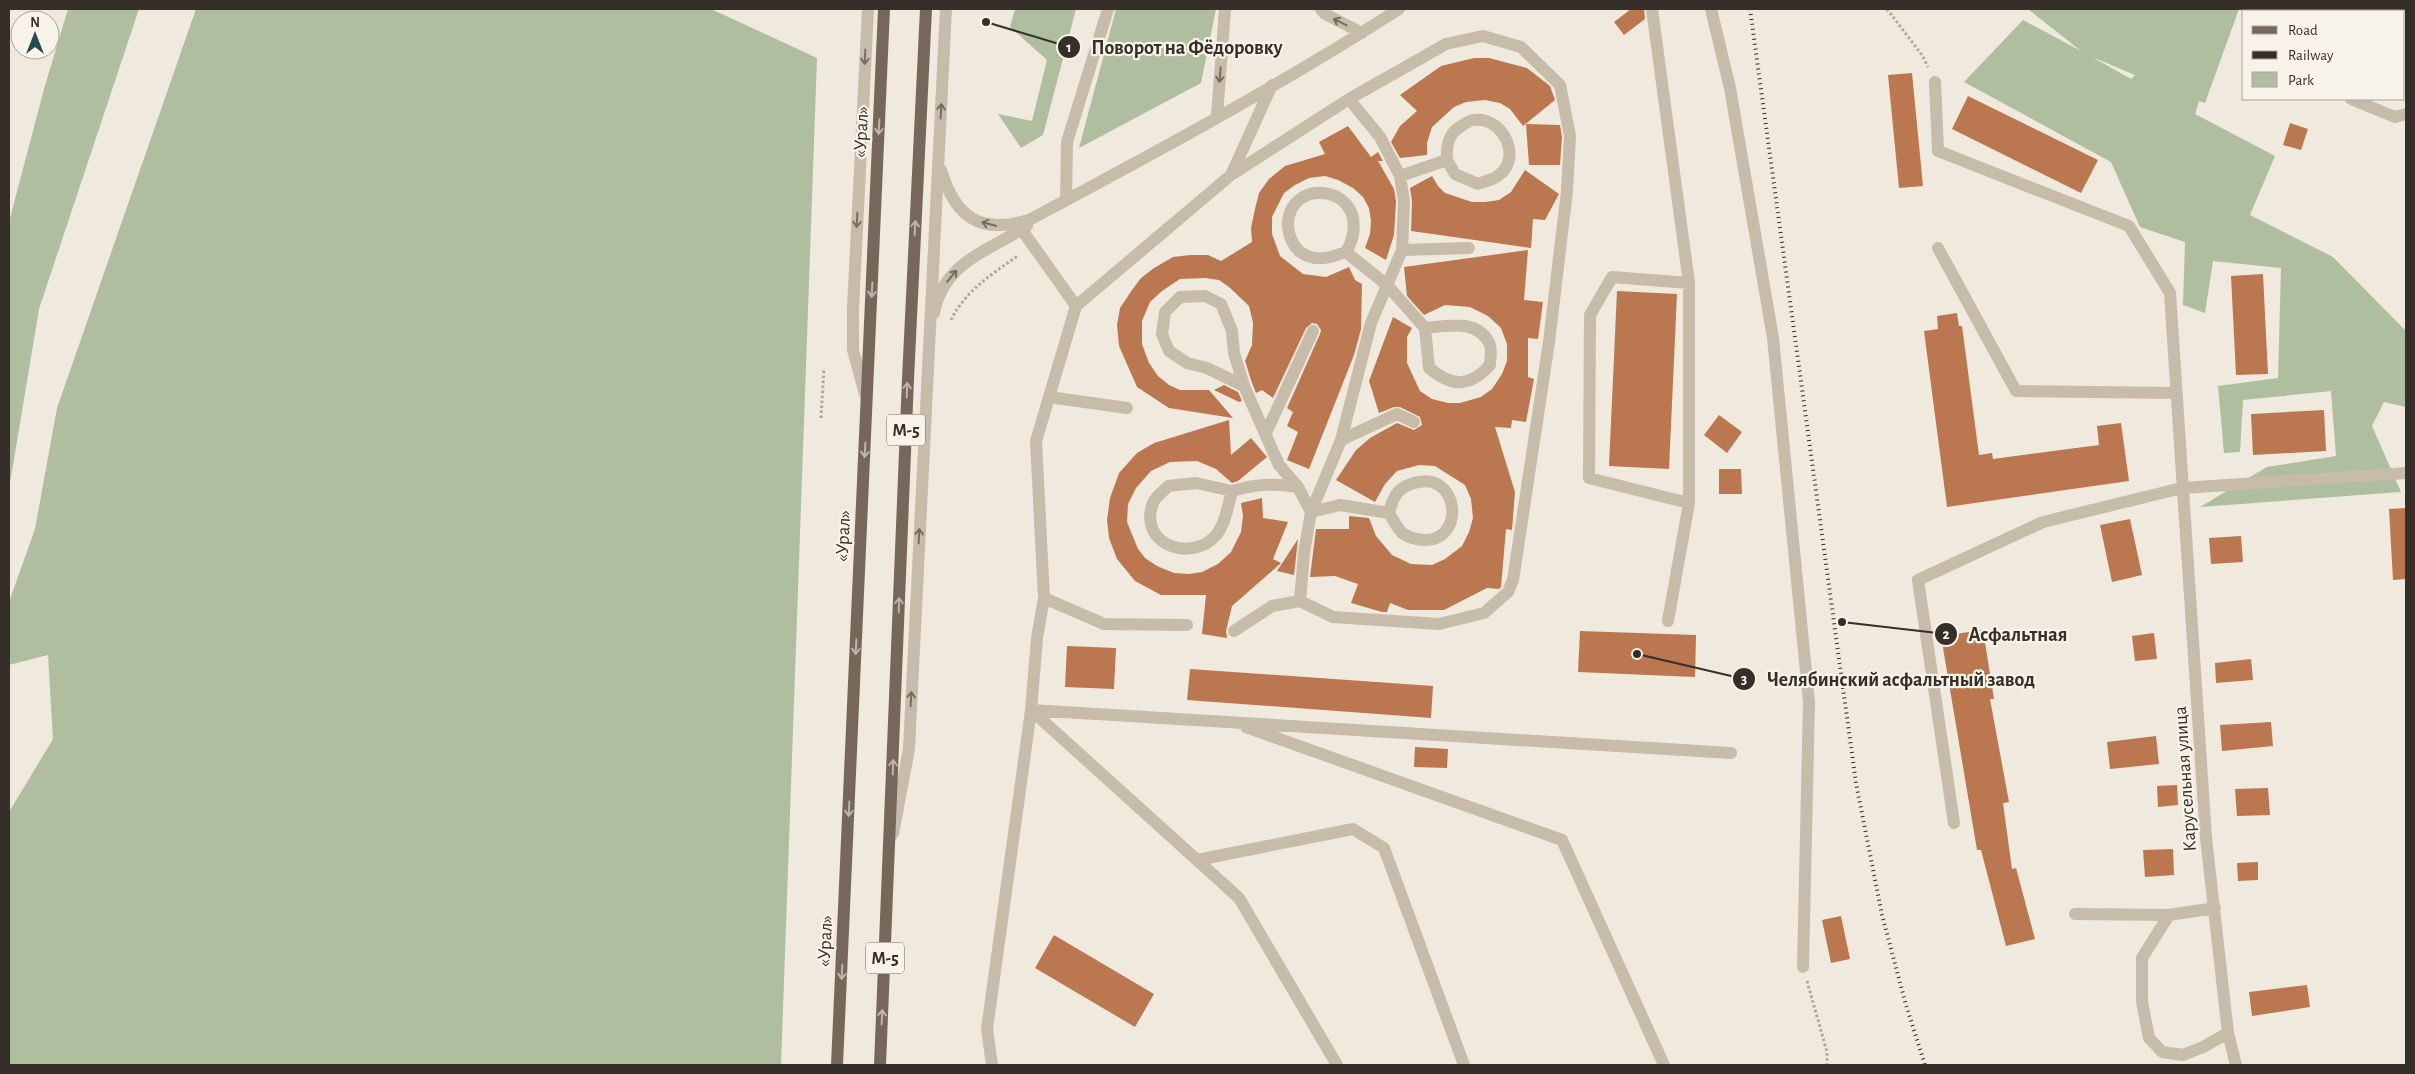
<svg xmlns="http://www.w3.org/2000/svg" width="2415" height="1074" font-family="'Alegreya Sans',sans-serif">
  <rect width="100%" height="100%" fill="#f0e9dd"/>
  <path fill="#afbe9e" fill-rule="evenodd" d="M68,9H139L39,309L9,489V222L44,89Z
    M196,9H711L817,58L781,1065H9V812L53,739L48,655L9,665V602L35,529L57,408Z
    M1015,9H1076L1043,135L1021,148L998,114L1032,121L1047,60L1010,27Z
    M1116,9H1216L1201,83L1079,148Z
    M2028,9H2239L2205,103L2199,101L2195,114L2275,156L2250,215L2333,257L2406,331V407L2384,402L2372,426L2401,492L2200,507L2267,467L2336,456L2331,391L2243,400L2240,452L2224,453L2218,386L2278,378L2281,268L2213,261L2205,313L2183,305L2185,242L2140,227L2111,162L1964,82L2023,20L2081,51ZM2092,57L2135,75L2131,79Z"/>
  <path fill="#bb7750" d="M1631,9H1644L1645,19L1624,35L1614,22Z
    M1474,58H1489L1527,68L1550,86L1555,100L1523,126L1510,109L1500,103L1485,100L1466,102L1454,107L1432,127L1427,143V155L1400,158L1391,142L1400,126L1417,111L1400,95L1441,66Z
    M1912,73L1923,186L1899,188L1888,75Z
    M1968,96L2098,160L2081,193L1952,129Z
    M2290,123L2308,129L2301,150L2283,145Z
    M1526,124L1560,125L1562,137L1560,165H1529Z
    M1348,126L1371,157L1378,152L1383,161H1378L1394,189L1396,201L1394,235L1386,260L1365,248L1370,234L1371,221L1369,208L1363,197L1353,188L1338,180L1325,176L1309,178L1295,185L1284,193L1272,217V234L1280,256L1303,274L1326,277L1349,267L1355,280L1362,284L1361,329L1354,355L1309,469L1287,460L1298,432L1287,426L1293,412L1287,408L1320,334L1321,330L1317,324L1312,323L1306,328L1273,398L1262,390L1256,393L1252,383L1245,361L1252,345L1253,323L1249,306L1229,287L1219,280L1205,278L1180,279L1162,291L1150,302L1142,321V344L1149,363L1158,376L1169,385L1180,390H1209L1233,418L1169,408L1137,387L1119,346L1117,325L1120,308L1132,290L1141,278L1154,268L1173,257L1190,255H1208L1221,261L1252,242L1251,228L1255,209L1259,193L1269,179L1285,166L1325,154L1319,142Z
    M1525,170L1559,194L1545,220L1533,219L1531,248L1411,231L1412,201L1410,188L1432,176L1438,186L1445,193L1472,202H1485L1499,200L1511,192Z
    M1528,250L1524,300L1543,302L1538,339L1528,338V377L1534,379L1526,422L1512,420L1511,428L1495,427L1515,492L1512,530L1506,529L1501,587L1499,589L1487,588L1444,610H1408L1390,603L1387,612H1382L1351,603L1358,584L1335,576L1310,577L1316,529H1349V516L1369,518L1376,536L1392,555L1411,564L1432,565L1445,559L1462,546L1469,532L1473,518L1471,499L1465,485L1435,466L1419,465L1397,471L1385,484L1375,502L1336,480L1356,450L1370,438L1397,423L1414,430L1422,425L1420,417L1400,407H1394L1379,413L1369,381L1393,317L1412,328L1407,337V363L1420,391L1432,399L1448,403H1460L1481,397L1492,389L1502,374L1507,361V344L1501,328L1488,316L1470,307L1445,305L1424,315L1407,296L1404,267Z
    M2263,274L2268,374L2236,375L2231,276Z
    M1617,291L1677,294L1669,469L1609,466Z
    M1957,313L1959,326H1962L1979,455L1992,453L1993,459L2099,445L2097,426L2121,423L2129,481L1947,507L1924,331L1938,329L1937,316Z
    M1224,385L1238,392L1242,401L1239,402L1214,390Z
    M2324,410L2326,451L2253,455L2251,414Z
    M1719,415L1742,432L1727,453L1704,435Z
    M1229,420L1231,455L1251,438L1267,457L1238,481L1232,483L1216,469L1197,461L1170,462L1151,471L1136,488L1128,504L1127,522L1138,549L1145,558L1157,566L1174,573L1189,574L1202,572L1218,564L1231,552L1241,532L1243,516L1241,503L1262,498L1263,518L1288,522L1273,559L1281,563L1232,606L1226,631L1227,638L1202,634L1206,595H1161L1135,581L1117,559L1109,538L1107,520L1110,498L1119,473L1137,453L1154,443Z
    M1719,469H1741L1742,494H1719Z
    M2406,508V579L2393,580L2389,509Z
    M2130,519L2142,575L2112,582L2100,525Z
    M2241,536L2243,562L2211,564L2209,538Z
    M1298,539L1294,575L1277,571Z
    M1983,630L1994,699H1990L2009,802L2003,803L2012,869L2016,868L2035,939L2006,946L1981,850H1977L1941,636Z
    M1580,631L1696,635L1695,677L1578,672Z
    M2154,633L2157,659L2135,661L2132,636Z
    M1067,646L1116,648L1114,689L1065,687Z
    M2251,659L2253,680L2216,683L2215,663Z
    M1190,669L1433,686L1431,718L1187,700Z
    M2271,722L2273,746L2222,751L2220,725Z
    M2156,736L2159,764L2110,769L2107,742Z
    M1415,747L1448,749L1447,768L1414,767Z
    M2177,785L2178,805L2158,807L2157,786Z
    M2268,788L2270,815L2237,816L2235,789Z
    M2173,849L2174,875L2145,877L2143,850Z
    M2258,862V880L2238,881L2237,863Z
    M1841,916L1850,959L1831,963L1822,920Z
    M1054,935L1154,994L1135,1027L1035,968Z
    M2307,985L2310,1007L2252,1016L2249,992Z"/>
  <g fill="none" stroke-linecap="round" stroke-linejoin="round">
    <path stroke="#b3a594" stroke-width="3" stroke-dasharray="2.5 2.5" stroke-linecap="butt" d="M1887,9L1922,55L1928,67
      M951,320C966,290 992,274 1019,255
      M821,418L824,368
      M1807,981L1827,1052V1065"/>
    <path stroke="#c7bbaa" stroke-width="12" d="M1321,9L1325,14L1362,33
      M1652,9L1689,283V503L1668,621
      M1711,9L1730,88L1773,338L1809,702L1803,967
      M2310,11V9
      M1935,82L1938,151L2129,226L2170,293L2206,838L2228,1033L2236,1065
      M2351,99L2395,117L2406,114
      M1217,116L1225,9
      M941,170C955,217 980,235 1029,220C1153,154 1281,85 1399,9
      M1231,175L1349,99L1446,44L1483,36L1521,47L1560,85L1570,136L1567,191L1549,342L1513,580L1508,592L1484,613L1439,624L1333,617L1300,601L1272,606L1234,631
      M1400,176L1447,160C1446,146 1448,134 1460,127C1464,124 1469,120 1474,120C1502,116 1523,157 1499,175C1494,180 1484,181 1478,184L1455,174L1447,160
      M1066,200L1067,142L1108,9
      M1938,248L2016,391L2176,393
      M1402,250L1469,248
      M1346,252C1330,258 1314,263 1299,251C1293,245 1289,236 1288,227C1286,178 1362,183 1353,234C1352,240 1349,247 1346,252L1387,285L1425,328L1429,368C1452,387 1469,388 1490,365C1490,359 1492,350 1490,345C1479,318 1447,326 1425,328
      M1689,283L1612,277L1590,315L1589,478L1689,503
      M1076,306L1231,175L1272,85
      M934,313C944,261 989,251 1027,226
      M1244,386L1207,368L1187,363L1169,351L1162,334L1165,312L1180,297L1205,296L1221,304L1232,331L1234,353L1244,386L1279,465L1298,487L1311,512L1340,505L1389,513C1399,530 1401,538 1423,540C1467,542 1459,469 1414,483C1397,488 1393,497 1389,513
      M865,394L853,350V309L868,9
      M1049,397L1127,408
      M1266,433L1313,331
      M1341,440L1397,414L1414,422
      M1232,491L1196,483L1168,486C1164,491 1155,497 1153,503C1137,545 1193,564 1217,534C1226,522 1228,505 1232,491C1255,484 1274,483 1298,487
      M1044,598L1104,624L1187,625
      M1300,601L1304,553L1311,512L1341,440L1371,323L1402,250L1404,201L1400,176L1380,137L1349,99
      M1031,710L1731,753
      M1031,710L1239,898L1337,1065
      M1246,727L1562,840L1664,1065
      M1954,823L1918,580L2043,522L2182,488L2406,473
      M893,834L909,749L946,9
      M1197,860L1353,829L1384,848L1464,1065
      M2075,914L2169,915L2215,908
      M2169,915L2142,958V1002L2149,1038L2162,1052L2183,1055L2203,1047L2228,1033
      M992,1065L987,1029L1031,710L1037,638L1044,598L1036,441L1076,306L1022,230"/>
    <path stroke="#76675b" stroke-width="12" d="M837,1065L884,9
      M880,1065L908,379L926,9"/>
    <path stroke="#352e29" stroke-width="4" stroke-dasharray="1 4" stroke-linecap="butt" d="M1750,9L1856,783L1882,915L1906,1005L1925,1065"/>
  </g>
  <defs><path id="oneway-shaft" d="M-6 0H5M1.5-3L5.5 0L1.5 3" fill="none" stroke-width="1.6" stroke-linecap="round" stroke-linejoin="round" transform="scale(1.25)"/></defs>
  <g stroke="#776d63">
    <use href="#oneway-shaft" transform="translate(1340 22) rotate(-153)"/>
    <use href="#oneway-shaft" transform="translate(865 57) rotate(93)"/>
    <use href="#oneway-shaft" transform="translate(1220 75) rotate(95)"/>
    <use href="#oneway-shaft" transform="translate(941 111) rotate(-87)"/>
    <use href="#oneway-shaft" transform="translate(857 220) rotate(93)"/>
    <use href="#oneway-shaft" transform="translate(989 224) rotate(-164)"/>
    <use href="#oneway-shaft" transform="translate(952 276) rotate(-50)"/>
    <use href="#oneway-shaft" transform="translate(919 536) rotate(-87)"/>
    <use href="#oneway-shaft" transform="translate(911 699) rotate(-87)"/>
  </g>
  <g stroke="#beb4a9">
    <use href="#oneway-shaft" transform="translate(879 127) rotate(93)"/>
    <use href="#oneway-shaft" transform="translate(915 228) rotate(-87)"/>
    <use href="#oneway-shaft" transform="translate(872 290) rotate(93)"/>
    <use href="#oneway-shaft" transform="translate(907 390) rotate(-88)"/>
    <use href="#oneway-shaft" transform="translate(865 450) rotate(93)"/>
    <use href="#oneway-shaft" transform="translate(899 605) rotate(-88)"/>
    <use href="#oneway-shaft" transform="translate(856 647) rotate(93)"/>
    <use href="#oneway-shaft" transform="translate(893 767) rotate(-88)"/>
    <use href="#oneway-shaft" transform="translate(849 809) rotate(93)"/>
    <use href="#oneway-shaft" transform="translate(842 972) rotate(93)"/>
    <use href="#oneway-shaft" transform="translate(882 1017) rotate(-87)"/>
  </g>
  <g text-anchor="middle" stroke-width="4.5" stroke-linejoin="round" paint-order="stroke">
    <g fill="#f8f3e9" stroke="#706963" stroke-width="1">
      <rect x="887" y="414.5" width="38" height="31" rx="4"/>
      <rect x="866" y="942.5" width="38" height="31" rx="4"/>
    </g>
    <g font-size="18" font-weight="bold" fill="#352e29">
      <text x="906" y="436">М-5</text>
      <text x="885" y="964">М-5</text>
    </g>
    <g font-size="19" fill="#352e29" stroke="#f8f3e9">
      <text transform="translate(860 132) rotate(-87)" y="7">«Урал»</text>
      <text transform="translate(842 536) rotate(-87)" y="7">«Урал»</text>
      <text transform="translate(2184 779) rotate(-94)" y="7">Карусельная улица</text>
      <text transform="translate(824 941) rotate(-87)" y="7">«Урал»</text>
    </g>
  </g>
  <path fill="none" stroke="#352e29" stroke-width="2" d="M986 22L1069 47M1842 622L1946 634M1637 654L1744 679"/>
  <g fill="#352e29" stroke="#f8f3e9" stroke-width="2">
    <circle cx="986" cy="22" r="5"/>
    <circle cx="1842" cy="622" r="5"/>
    <circle cx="1637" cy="654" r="5"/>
    <circle cx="1069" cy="47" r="12"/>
    <circle cx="1946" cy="634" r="12"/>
    <circle cx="1744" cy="679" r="12"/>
  </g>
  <g font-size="15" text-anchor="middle" font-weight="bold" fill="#fff">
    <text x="1069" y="52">1</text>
    <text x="1946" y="639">2</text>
    <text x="1744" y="684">3</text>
  </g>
  <g font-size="20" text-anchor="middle" font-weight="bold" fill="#352e29" stroke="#f8f3e9" stroke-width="4.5" stroke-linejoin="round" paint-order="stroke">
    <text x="1187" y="54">Поворот на Фёдоровку</text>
    <text x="2018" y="641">Асфальтная</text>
    <text x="1901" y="686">Челябинский асфальтный завод</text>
  </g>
  <rect width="2415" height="1074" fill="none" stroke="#352e29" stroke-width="20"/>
  <rect x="2242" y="10" width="162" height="90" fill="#f8f3e9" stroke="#aaa49c"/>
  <rect x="2252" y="26" width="25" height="8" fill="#76675b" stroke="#aaa49c"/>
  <text x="2288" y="35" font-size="15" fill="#352e29">Road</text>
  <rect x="2252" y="51" width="25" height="8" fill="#352e29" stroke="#aaa49c"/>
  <text x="2288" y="60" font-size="15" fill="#352e29">Railway</text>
  <rect x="2252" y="72" width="25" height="15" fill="#afbe9e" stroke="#aaa49c"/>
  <text x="2288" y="85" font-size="15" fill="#352e29">Park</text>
  <g transform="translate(35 35)"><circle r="24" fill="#f8f3e9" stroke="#aaa49c"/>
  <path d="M0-4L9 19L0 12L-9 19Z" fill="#224a53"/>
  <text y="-8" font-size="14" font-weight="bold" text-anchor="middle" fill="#352e29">N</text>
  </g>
</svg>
